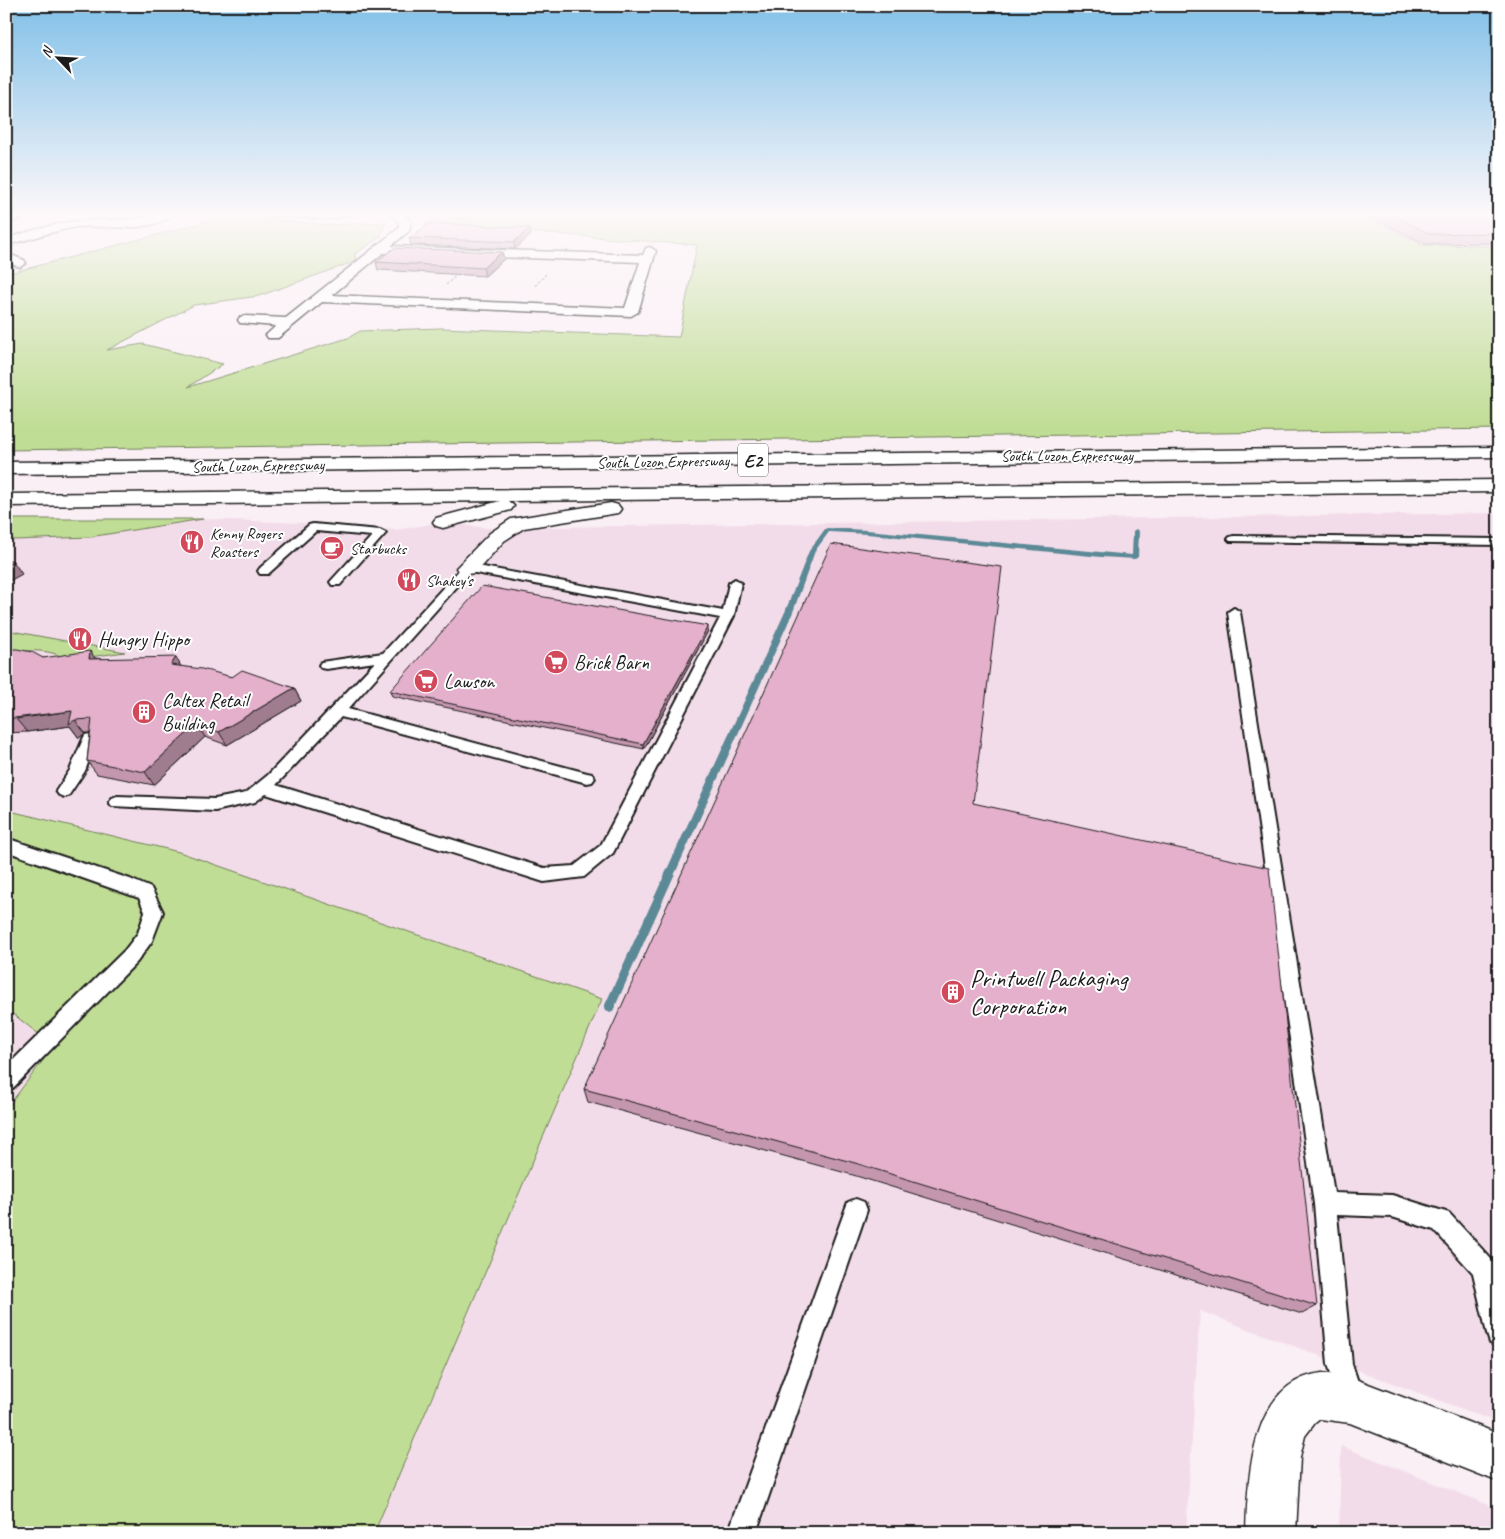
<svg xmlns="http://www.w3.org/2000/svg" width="1505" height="1539" font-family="Caveat,sans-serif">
  <rect width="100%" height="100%" fill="#faeff5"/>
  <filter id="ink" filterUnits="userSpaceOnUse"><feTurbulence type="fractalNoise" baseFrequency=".02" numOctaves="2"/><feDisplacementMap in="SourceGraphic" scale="10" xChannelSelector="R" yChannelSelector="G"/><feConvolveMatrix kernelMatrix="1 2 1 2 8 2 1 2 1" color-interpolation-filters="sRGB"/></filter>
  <g filter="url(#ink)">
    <path fill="#f3dce9" d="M1499,513V1423L1200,1311L1186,1533H374L602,999L179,852L6,810V519H203L328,524L395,530L443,522L487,528Z
      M13,1014L54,1046L6,1109V1016Z
      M1341,1446L1499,1509V1533H1339Z"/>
    <path fill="#c0dd95" stroke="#6e7c58" d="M446,212H1358L1422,245L1499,246V429L6,450V274L229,216L328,225L386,222L380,237L355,254L356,261L259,296L194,305L107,350L143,344L223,364L188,387L348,338L360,331L440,328L679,337L697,245L424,224Z
      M6,519H203L89,537L16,540L6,539Z
      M6,630L125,652L68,660C50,648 27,650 6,653Z
      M6,810L179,852L602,999L374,1533H6V1109L54,1046L13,1014L6,1016Z"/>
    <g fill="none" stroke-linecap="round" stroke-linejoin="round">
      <path fill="#5c8996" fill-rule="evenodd" d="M827,528L867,530L1132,555L1133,531L1136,529L1139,531L1138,557L1135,559L1101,557L867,534L829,532L815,551L793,612L613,1011L609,1012L605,1011L604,1007L785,612L809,551L825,529Z"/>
      <g stroke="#1c1c1c" stroke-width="4">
        <path id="service" d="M313,524L380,530L386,533L340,585H332L330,582L372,536L316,531L268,574H260L258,571L260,568L309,525Z
          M1234,536L1499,539V545L1230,541L1228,539L1230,537Z
          M467,564L723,611L729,583L735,579L741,583L734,616L613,853L584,877L544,882L266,794L255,802L215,811L112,806L109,802L112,798L117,796L215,799L246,793L268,775L375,662L326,669L321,668L319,665L321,662L383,653L463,566ZM470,572L720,618L601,845L574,866L544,868L276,785L341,717L587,783L592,782L595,778L592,774L587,773L348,709Z
          M1234,608L1240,612L1334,1193L1392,1195L1449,1213L1491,1259L1495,1267L1499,1284V1346L1490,1343L1487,1334L1473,1273L1434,1230L1392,1217L1337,1215L1352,1364L1362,1394L1358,1403L1349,1407L1340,1403L1328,1364L1314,1204L1228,612Z
          M90,734L95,735L97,739L85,771L69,795L64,797L59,795L56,791L70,770L83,739L85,735Z
          M6,838L130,879L151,888L163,912L152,941L137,962L13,1088L6,1091V1067L125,950L138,933L145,912L139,898L6,851Z
          M856,1199L864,1202L867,1210L756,1533H728L845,1210L848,1202Z"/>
      </g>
      <g stroke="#1c1c1c" stroke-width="3">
        <path id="minor" d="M22,212H39L6,224V217Z
          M161,212H176C152,235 108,225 78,227C54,230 30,240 6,245V238C30,232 53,223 77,221C106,218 134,224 161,212Z
          M247,212H355L332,219L252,215Z
          M389,212H401L411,221L409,231L391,246L643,255L646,248L650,247L656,251L638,312L631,316L322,302L278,338H268L266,335L276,326L240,323L238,320L240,317L245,316L286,318L399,228V222ZM383,253L640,262L625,308L332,295Z
          M6,253L24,260L26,263L20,267L6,262Z"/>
      </g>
      <g stroke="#1c1c1c" stroke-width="3">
        <path id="tertiary" d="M1322,1373L1350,1377L1499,1434V1482L1350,1423L1320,1419L1315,1423L1305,1436L1300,1457L1296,1533H1246C1248,1477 1250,1382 1322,1373Z"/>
      </g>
      <g stroke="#1c1c1c" stroke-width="3">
        <path id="motorway" d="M1499,447V457L6,474V462Z
          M1499,480V492L508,501L514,506L511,510L443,528L436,526L433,522L436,518L500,501L6,506V494Z
          M611,503L618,505L621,509L618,513L524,528L504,541L475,573L467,574L459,573L456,568L490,533L511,519Z"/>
      </g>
      <path stroke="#1c1c1c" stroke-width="1" stroke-dasharray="2.5 2" stroke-linecap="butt" d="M446,285L460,272
        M532,289L547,273"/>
      <use href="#service" fill="#fff" fill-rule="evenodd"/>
      <use href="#minor" fill="#fff" fill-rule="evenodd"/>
      <use href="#tertiary" fill="#fff" fill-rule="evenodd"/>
      <use href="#motorway" fill="#fff" fill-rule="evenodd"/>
    </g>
    <path fill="#c497af" stroke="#1c1c1c" d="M1362,212H1499V243L1425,244Z
      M531,235L515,249L411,245L409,238Z
      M502,252L504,259L485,276L378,270L376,262Z
      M708,631L644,749L392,696L390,691Z
      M6,649L43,658H95L182,667L232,677L294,688L301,701L227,745L205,737L154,785L97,774L87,761L90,733H85L79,738L70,726L27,732L6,733Z
      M973,803L1317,1306L1302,1314L853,1175L588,1102L584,1089Z"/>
    <path fill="#a07b8f" stroke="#1c1c1c" d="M530,228L531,235L515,249L514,242Z
      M502,252L504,259L485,276L483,268Z
      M13,561L22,574L6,583V565Z
      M708,626V631L644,749L643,744Z
      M90,651L99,664L89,659Z
      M176,657L183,670L171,665Z
      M294,688L301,701L227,745L219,732Z
      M72,711L75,720L85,733L79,738L70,726L27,732L16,719Z
      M197,724L205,737L154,785L145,772Z"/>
    <path fill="#e4b0cc" stroke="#1c1c1c" d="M1386,212H1499V233L1430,234Z
      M431,223L530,228L514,242L409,238Z
      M394,248L502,252L483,268L376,262Z
      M831,544L1002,567L973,803L1269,868L1317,1306L855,1163L584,1089Z
      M6,559L13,561L6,565Z
      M482,586L708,626L643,744L390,691Z
      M6,649H17L32,652L43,658L90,651L89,659L176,657L171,665L202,669L232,677L242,670L294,688L219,732L197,724L145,772L87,761L92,719L75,720L69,724L72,711L6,719Z"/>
  </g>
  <linearGradient id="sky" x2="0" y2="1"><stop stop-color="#81c0e8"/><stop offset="0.5" stop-color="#fdf8fa"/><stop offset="1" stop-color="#fdf8fa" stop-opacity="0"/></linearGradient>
  <rect width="1505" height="428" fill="url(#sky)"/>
  <defs>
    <g id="restaurant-disc" transform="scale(1.25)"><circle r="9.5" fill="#d1495b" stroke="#fff"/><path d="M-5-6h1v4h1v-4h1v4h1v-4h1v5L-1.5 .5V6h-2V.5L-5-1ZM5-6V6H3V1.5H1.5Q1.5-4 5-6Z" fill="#fff"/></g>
    <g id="cafe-disc" transform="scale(1.25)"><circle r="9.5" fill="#d1495b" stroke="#fff"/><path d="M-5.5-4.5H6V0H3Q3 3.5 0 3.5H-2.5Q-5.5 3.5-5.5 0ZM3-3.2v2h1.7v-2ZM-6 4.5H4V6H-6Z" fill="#fff"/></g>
    <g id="supermarket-disc" transform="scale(1.25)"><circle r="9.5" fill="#d1495b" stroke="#fff"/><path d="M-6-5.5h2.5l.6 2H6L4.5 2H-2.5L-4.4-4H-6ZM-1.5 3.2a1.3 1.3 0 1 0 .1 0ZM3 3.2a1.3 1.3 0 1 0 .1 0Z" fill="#fff"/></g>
    <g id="building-disc" transform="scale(1.25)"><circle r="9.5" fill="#d1495b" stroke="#fff"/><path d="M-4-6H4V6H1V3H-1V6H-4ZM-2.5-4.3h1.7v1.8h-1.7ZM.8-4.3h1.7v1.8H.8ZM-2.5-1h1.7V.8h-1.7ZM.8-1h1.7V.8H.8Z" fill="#fff"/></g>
  </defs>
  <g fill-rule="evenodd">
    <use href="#restaurant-disc" x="192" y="542"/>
    <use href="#cafe-disc" x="332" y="548"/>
    <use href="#restaurant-disc" x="409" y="580"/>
    <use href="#restaurant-disc" x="80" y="639"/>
    <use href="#supermarket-disc" x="556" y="662"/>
    <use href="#supermarket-disc" x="426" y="681"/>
    <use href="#building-disc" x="144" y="712"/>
    <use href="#building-disc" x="953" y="992"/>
  </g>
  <g text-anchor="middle" stroke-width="4" stroke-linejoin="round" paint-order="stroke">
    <g font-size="16" fill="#1c1c1c" stroke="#fff">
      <text x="1067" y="461">South Luzon Expressway</text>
      <text transform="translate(663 461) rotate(-1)" y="6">South Luzon Expressway</text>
      <text transform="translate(258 465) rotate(-1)" y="6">South Luzon Expressway</text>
    </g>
    <g font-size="16" fill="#1c1c1c" stroke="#fff" text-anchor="start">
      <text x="210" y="539">Kenny Rogers<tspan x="210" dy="18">Roasters</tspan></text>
      <text x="350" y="554">Starbucks</text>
      <text x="426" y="586">Shakey's</text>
    </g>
    <rect fill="#fff" stroke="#606060" stroke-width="1" x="738" y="443.5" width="30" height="33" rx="4"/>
    <g font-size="19" font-weight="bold" fill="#1c1c1c">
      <text x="753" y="467">E2</text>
    </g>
    <g font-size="20" fill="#1c1c1c" stroke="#fff" text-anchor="start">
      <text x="98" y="646">Hungry Hippo</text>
      <text x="574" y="669">Brick Barn</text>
      <text x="444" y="688">Lawson</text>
      <text x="162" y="707">Caltex Retail<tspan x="162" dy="23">Building</tspan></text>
    </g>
    <g font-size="24" fill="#1c1c1c" stroke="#fff" text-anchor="start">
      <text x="970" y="986">Printwell Packaging<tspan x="970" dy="28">Corporation</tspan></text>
    </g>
  </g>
  <rect width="1505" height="1539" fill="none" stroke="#fff" stroke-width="25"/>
  <rect x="12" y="12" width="1480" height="1514" fill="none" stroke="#1c1c1c" stroke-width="2" filter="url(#ink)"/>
  <g transform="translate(58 58) rotate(295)" stroke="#ffffff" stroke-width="4" paint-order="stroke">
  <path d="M0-4L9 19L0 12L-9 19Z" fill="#1c1c1c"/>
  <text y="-8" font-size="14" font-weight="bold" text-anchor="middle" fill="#1c1c1c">N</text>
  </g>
</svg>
